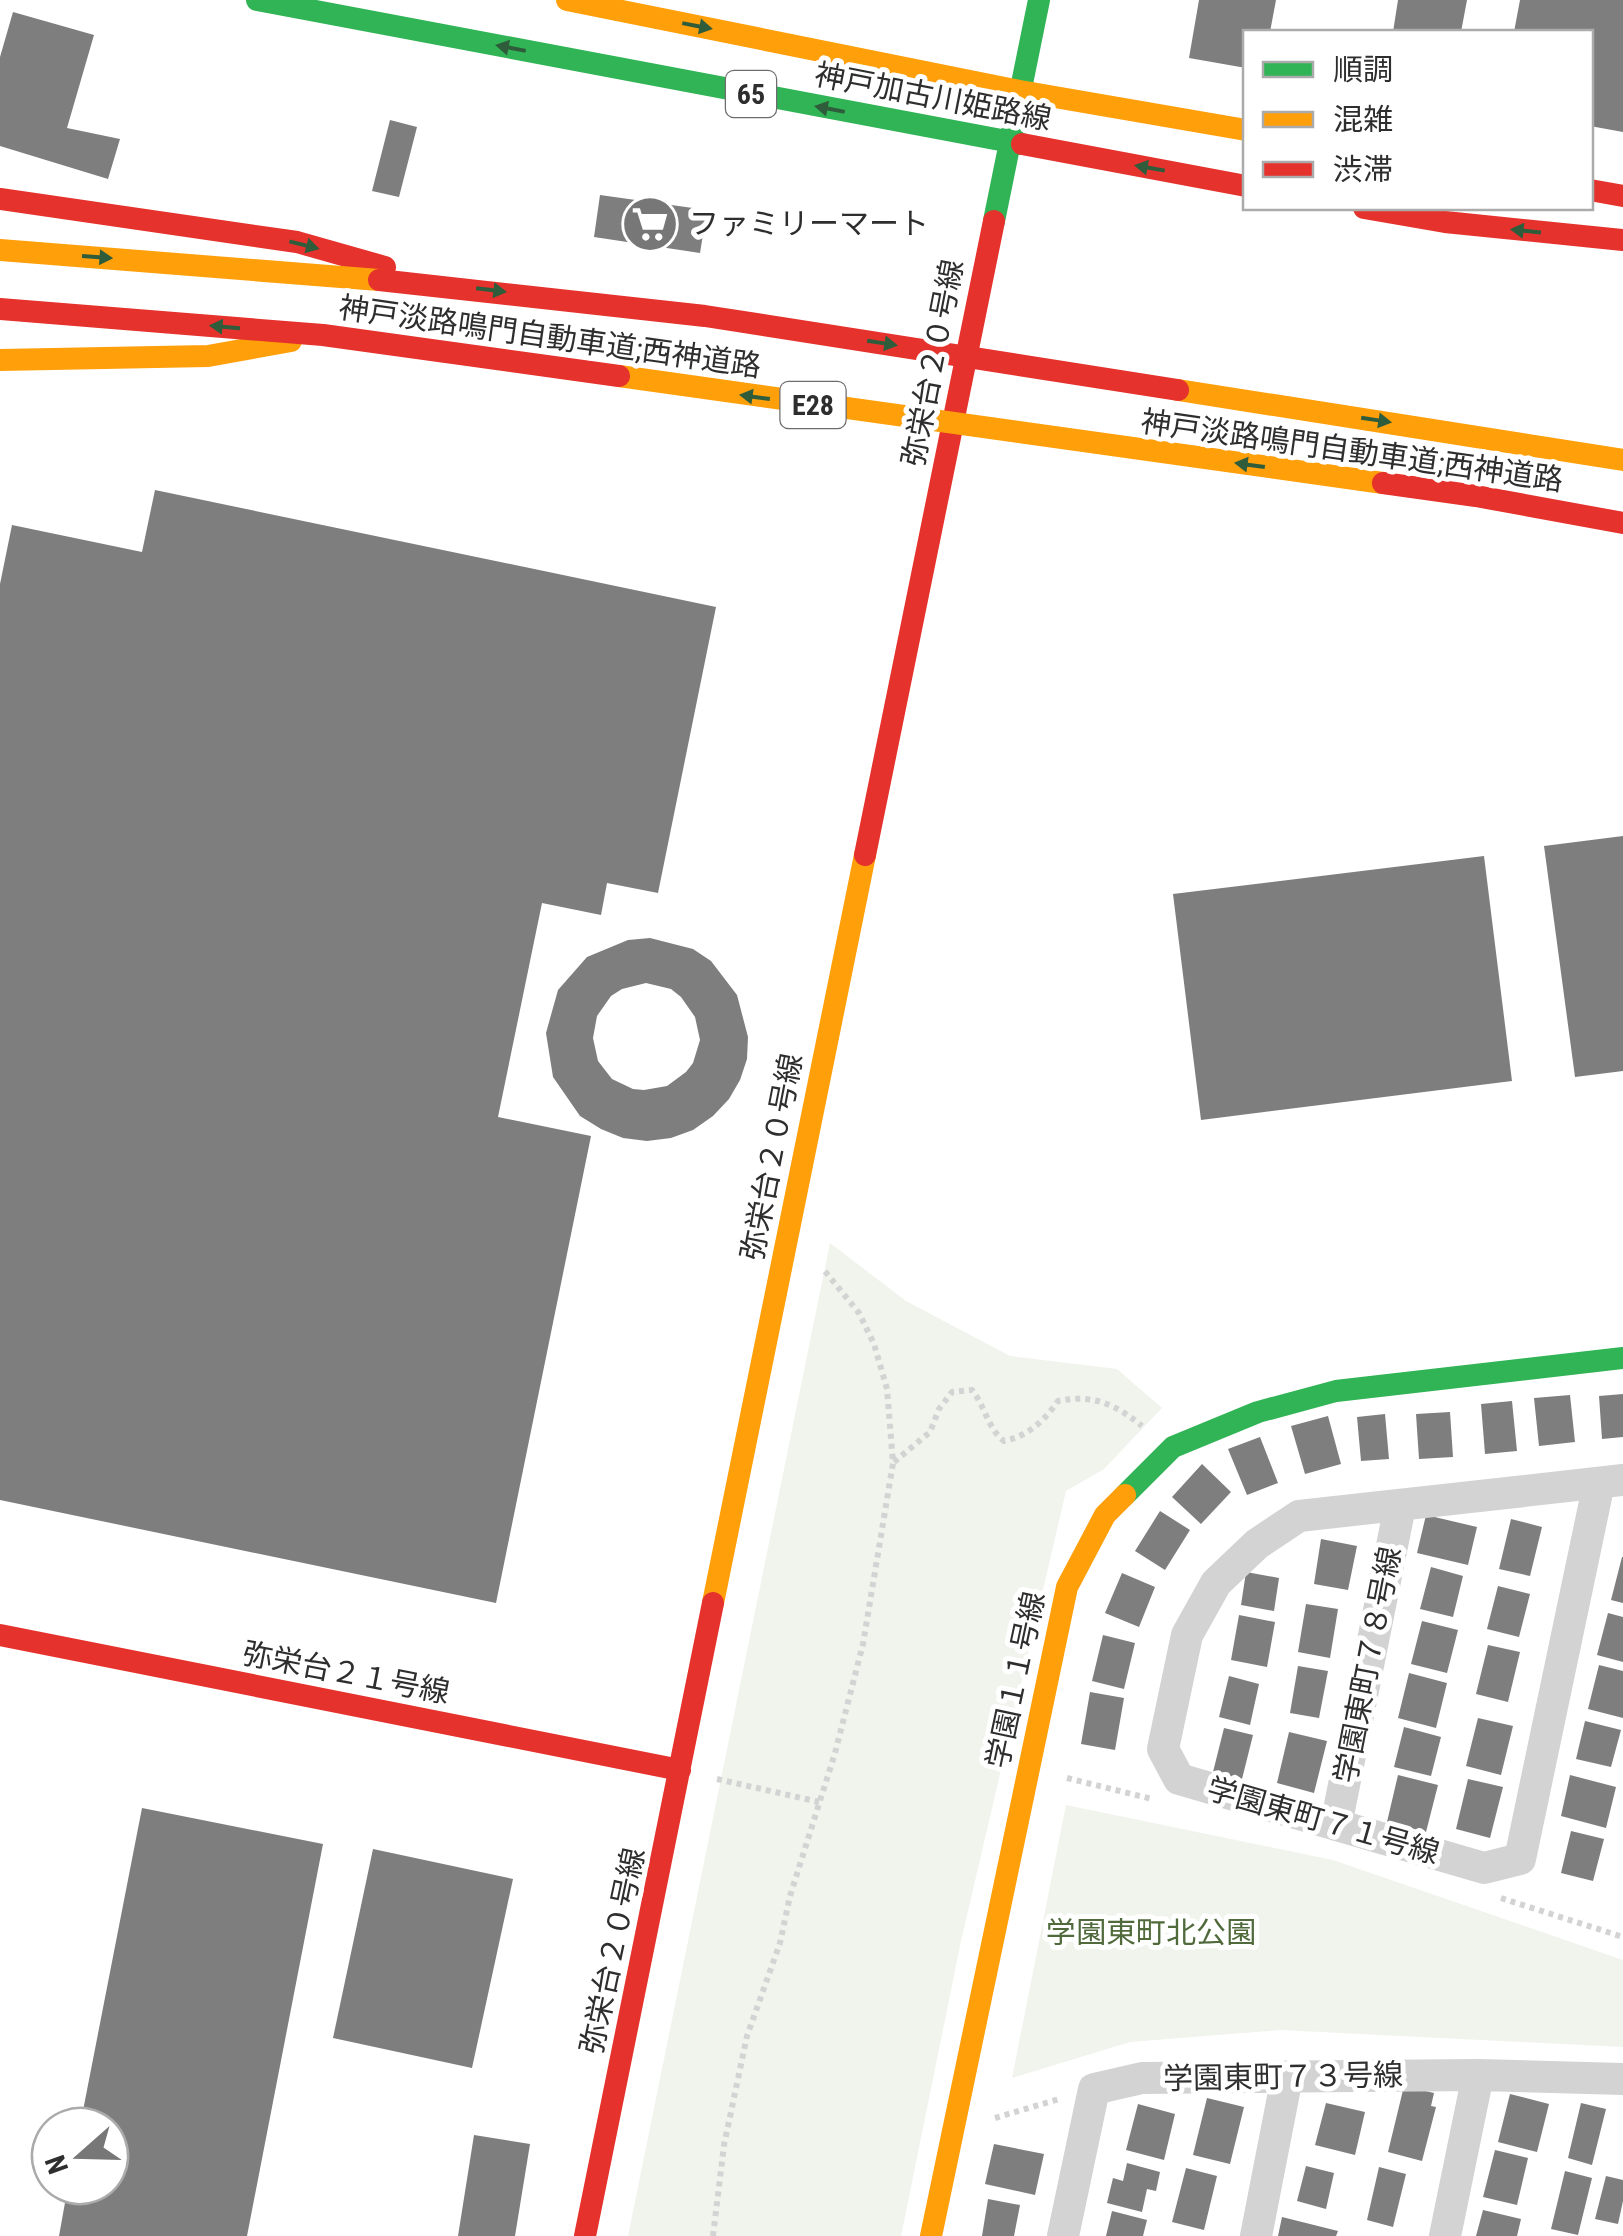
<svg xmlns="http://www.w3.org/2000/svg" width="1623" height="2236" font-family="'Roboto Condensed','Noto Sans JP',sans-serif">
  <rect width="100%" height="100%" fill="#fff"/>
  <path fill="#f0f4ec" d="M830,1243L906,1301L1010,1356L1117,1369L1162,1408L1104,1469L1066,1491L961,1941L901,2236H628Z
    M1066,1805L1333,1860L1623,1960V2047L1281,2030L1130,2042L1012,2078Z"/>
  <path fill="#7e7e7e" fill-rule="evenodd" d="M1199,0H1276L1270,32H1246V68L1189,58Z
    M1398,0H1467L1461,32H1393Z
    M1520,0H1623V132L1590,126V32H1514Z
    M13,12L94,35L67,128L120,139L108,179L0,146V57Z
    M390,120L417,127L399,197L372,191Z
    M600,195L707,210L700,253L594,237Z
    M155,490L716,607L658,893L607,883L601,915L542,903L498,1117L591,1136L496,1603L0,1500V584L12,525L142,552Z
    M1623,836V1071L1575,1077L1544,846Z
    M1484,856L1512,1081L1201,1120L1173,894Z
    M650,938L693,949L711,961L737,995L748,1037L747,1059L740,1080L729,1099L713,1116L693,1130L671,1138L647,1141L623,1138L601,1129L580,1116L553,1077L546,1033L558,990L587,957L628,940ZM646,983L671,989L681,997L695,1017L700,1040L693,1063L686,1072L667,1086L644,1090L633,1089L612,1079L598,1061L593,1038L597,1016L611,996L622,989Z
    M1623,1394V1437L1602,1439L1599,1396Z
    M1570,1395L1575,1442L1539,1446L1534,1398Z
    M1512,1401L1517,1451L1485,1454L1481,1404Z
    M1450,1412L1453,1457L1419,1459L1416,1414Z
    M1385,1414L1389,1459L1361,1461L1357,1417Z
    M1328,1416L1341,1464L1305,1474L1291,1426Z
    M1260,1437L1278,1483L1247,1495L1228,1449Z
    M1202,1464L1231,1492L1201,1524L1172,1497Z
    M1160,1511L1190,1530L1165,1570L1135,1551Z
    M1426,1515L1477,1527L1468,1565L1417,1553Z
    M1511,1519L1542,1527L1530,1576L1499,1569Z
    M1321,1539L1357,1546L1348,1590L1314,1584Z
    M1622,1557H1623V1603L1611,1600Z
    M1431,1567L1463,1576L1453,1617L1420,1609Z
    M1246,1572L1279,1578L1274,1611L1241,1605Z
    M1122,1573L1155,1587L1139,1627L1105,1613Z
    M1498,1586L1530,1594L1519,1637L1487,1629Z
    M1306,1604L1338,1609L1330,1658L1298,1652Z
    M1608,1613L1623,1617V1662L1597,1655Z
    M1239,1615L1275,1622L1267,1667L1231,1660Z
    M1422,1621L1458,1630L1447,1673L1411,1664Z
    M1103,1635L1135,1643L1124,1689L1092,1681Z
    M1488,1645L1520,1652L1508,1702L1476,1694Z
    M1599,1665L1623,1671V1718L1588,1709Z
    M1298,1666L1328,1671L1319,1718L1290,1713Z
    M1409,1673L1447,1683L1436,1728L1398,1718Z
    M1229,1676L1259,1684L1250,1725L1219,1717Z
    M1090,1692L1124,1698L1115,1750L1081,1744Z
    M1478,1718L1513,1726L1501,1775L1466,1766Z
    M1585,1721L1621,1730L1611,1767L1576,1759Z
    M1404,1727L1441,1737L1431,1776L1394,1767Z
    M1224,1728L1253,1735L1242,1779L1213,1772Z
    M1289,1732L1327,1741L1314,1793L1277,1783Z
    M1398,1775L1438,1785L1426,1832L1387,1822Z
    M1570,1775L1616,1787L1606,1828L1561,1816Z
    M1468,1779L1503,1787L1490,1838L1456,1829Z
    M142,1808L323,1844L247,2236H59L68,2186H110V2126H80Z
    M1571,1831L1604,1839L1593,1881L1561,1873Z
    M373,1849L513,1879L472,2068L333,2038Z
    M1404,2086L1434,2093L1431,2106L1436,2107L1422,2161L1388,2152Z
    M1510,2094L1549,2104L1537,2152L1498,2142Z
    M1207,2098L1244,2107L1230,2164L1193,2155Z
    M1326,2103L1365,2112L1355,2155L1315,2145Z
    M1581,2103L1606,2109L1592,2165L1568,2158Z
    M1138,2104L1175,2114L1164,2160L1126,2150Z
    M474,2135L530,2144L515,2236H458Z
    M994,2144L1044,2154L1035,2195L985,2184Z
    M1495,2150L1528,2158L1517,2205L1483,2197Z
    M1127,2163L1160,2172L1156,2191L1147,2189L1142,2212L1107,2203L1113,2178L1123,2181Z
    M1306,2166L1334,2173L1326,2209L1297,2201Z
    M1379,2167L1406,2174L1393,2227L1367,2220Z
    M1186,2168L1217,2176L1204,2230L1172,2222Z
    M1565,2171L1592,2178L1578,2235L1551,2229Z
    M1606,2176L1623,2180V2201L1618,2224L1595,2219Z
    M988,2199L1020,2205L1014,2236H982Z
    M1483,2210L1521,2219L1517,2236H1476Z
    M1112,2211L1147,2220L1143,2236H1106Z
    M1282,2217L1338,2231L1336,2236H1278Z"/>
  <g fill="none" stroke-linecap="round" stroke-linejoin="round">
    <path stroke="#d3d3d3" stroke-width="6" stroke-dasharray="5 5" stroke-linecap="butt" d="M894,1462L930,1432L939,1409L952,1392L972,1390C985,1406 988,1429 1004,1441C1028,1436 1044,1421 1058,1401C1093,1394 1115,1404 1142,1426
      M1067,1778L1152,1799
      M717,1779L819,1802
      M1501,1898L1623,1937
      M995,2118L1059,2099
      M713,2236L724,2145L747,2036L780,1943L790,1896L835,1753L863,1644L893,1463L887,1389L874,1344L859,1313L824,1270"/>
    <path stroke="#d3d3d3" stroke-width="32" d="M1599,1483L1520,1859L1484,1868L1179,1779L1163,1749L1187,1635L1216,1583L1257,1544L1299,1516L1623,1480
      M1336,1825L1400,1506
      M1063,2236L1094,2089L1142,2078L1478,2075L1623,2079
      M1256,2236L1287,2077
      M1445,2236L1478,2075"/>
    <path stroke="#30b455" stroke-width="22" d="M257,0L1022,144
      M994,221L1039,0
      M1125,1495L1173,1447L1258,1412L1336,1391L1623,1358"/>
    <path stroke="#ff9f0a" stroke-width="22" d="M567,0L1020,91L1246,130
      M0,360L208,356L291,341
      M713,1603L865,855
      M931,2236L1067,1587L1105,1515L1125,1495"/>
    <path stroke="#e5322d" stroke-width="22" d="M1022,144L1246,186
      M1590,190L1623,196
      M0,199L297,242L385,267
      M1364,208L1445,222L1623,240
      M865,855L994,221
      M0,1635L680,1770
      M585,2236L713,1603"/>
    <path stroke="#ff9f0a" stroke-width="22" d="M0,250L379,280
      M619,376L1383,483
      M1178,390L1623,460"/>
    <path stroke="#e5322d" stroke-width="22" d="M379,280L705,316L1178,390
      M0,309L323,335L619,376
      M1383,483L1476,496L1623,523"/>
  </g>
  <defs><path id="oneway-solid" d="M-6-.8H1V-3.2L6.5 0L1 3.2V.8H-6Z" transform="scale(2.5)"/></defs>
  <g fill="#2f5d3c">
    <use href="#oneway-solid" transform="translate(697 26) rotate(11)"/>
    <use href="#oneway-solid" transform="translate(511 48) rotate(-169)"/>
    <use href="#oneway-solid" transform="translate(830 109) rotate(-169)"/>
    <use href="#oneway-solid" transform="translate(1150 168) rotate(-170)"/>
    <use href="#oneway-solid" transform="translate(1526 231) rotate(-174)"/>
    <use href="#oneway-solid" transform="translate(304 245) rotate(14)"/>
    <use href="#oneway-solid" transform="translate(97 257) rotate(4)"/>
    <use href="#oneway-solid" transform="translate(491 290) rotate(7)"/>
    <use href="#oneway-solid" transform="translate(225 327) rotate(-175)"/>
    <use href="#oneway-solid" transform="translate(882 343) rotate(9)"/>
    <use href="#oneway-solid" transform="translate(755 397) rotate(-172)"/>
    <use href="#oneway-solid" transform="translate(1376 420) rotate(9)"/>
    <use href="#oneway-solid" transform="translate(1250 465) rotate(-172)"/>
  </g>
  <defs>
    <g id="supermarket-disc" transform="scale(2.875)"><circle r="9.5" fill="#777" stroke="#fff"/><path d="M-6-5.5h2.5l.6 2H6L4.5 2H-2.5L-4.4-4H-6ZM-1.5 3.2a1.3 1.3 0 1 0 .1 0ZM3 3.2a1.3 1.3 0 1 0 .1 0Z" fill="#fff"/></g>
  </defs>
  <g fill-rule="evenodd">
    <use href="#supermarket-disc" x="650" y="224"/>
  </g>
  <g text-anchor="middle" stroke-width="10" stroke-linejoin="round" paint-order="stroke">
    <g fill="#fff" stroke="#6d6d6d" stroke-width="2.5">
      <rect x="726" y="71" width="50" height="46" rx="8"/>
      <rect x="780.5" y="382" width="65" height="46" rx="8"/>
    </g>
    <g font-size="28" font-weight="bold" fill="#2e2e2e">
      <text x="751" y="104">65</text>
      <text x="813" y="415">E28</text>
    </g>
    <g font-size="30" fill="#2e2e2e" stroke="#fff">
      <text transform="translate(933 97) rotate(11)" y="10">神戸加古川姫路線</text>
      <text transform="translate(550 337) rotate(8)" y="10">神戸淡路鳴門自動車道;西神道路</text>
      <text transform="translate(933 363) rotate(-79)" y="10">弥栄台２０号線</text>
      <text transform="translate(1352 451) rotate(8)" y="10">神戸淡路鳴門自動車道;西神道路</text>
      <text transform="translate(772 1157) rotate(-79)" y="10">弥栄台２０号線</text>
      <text transform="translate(1368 1665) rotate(-79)" y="10">学園東町７８号線</text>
      <text transform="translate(346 1673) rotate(11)" y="10">弥栄台２１号線</text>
      <text transform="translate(1016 1680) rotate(-78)" y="10">学園１１号線</text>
      <text transform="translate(1323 1821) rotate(16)" y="10">学園東町７１号線</text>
      <text transform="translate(613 1951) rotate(-78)" y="10">弥栄台２０号線</text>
      <text transform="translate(1283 2077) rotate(-1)" y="10">学園東町７３号線</text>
    </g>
    <g font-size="30" fill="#2e2e2e" stroke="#fff" text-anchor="start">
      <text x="689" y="234">ファミリーマート</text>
    </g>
    <g font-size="30" fill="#506a3c" stroke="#fff">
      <text x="1151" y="1943">学園東町北公園</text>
    </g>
  </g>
  <rect x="1243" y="30" width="350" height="180" fill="#ffffff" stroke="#ababab" stroke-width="2.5"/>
  <rect x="1263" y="62" width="50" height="15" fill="#30b455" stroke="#ababab" stroke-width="2.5"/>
  <text x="1333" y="80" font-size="30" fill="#2e2e2e">順調</text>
  <rect x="1263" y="112" width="50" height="15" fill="#ff9f0a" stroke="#ababab" stroke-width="2.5"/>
  <text x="1333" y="130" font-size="30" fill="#2e2e2e">混雑</text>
  <rect x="1263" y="162" width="50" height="15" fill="#e5322d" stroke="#ababab" stroke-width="2.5"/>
  <text x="1333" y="180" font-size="30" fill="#2e2e2e">渋滞</text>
  <g transform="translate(80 2156) rotate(250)"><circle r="48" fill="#ffffff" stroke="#ababab" stroke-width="2.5"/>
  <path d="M0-8L18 38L0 25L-18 38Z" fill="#777777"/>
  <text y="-15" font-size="28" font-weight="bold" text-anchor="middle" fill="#2e2e2e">N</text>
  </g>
</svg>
